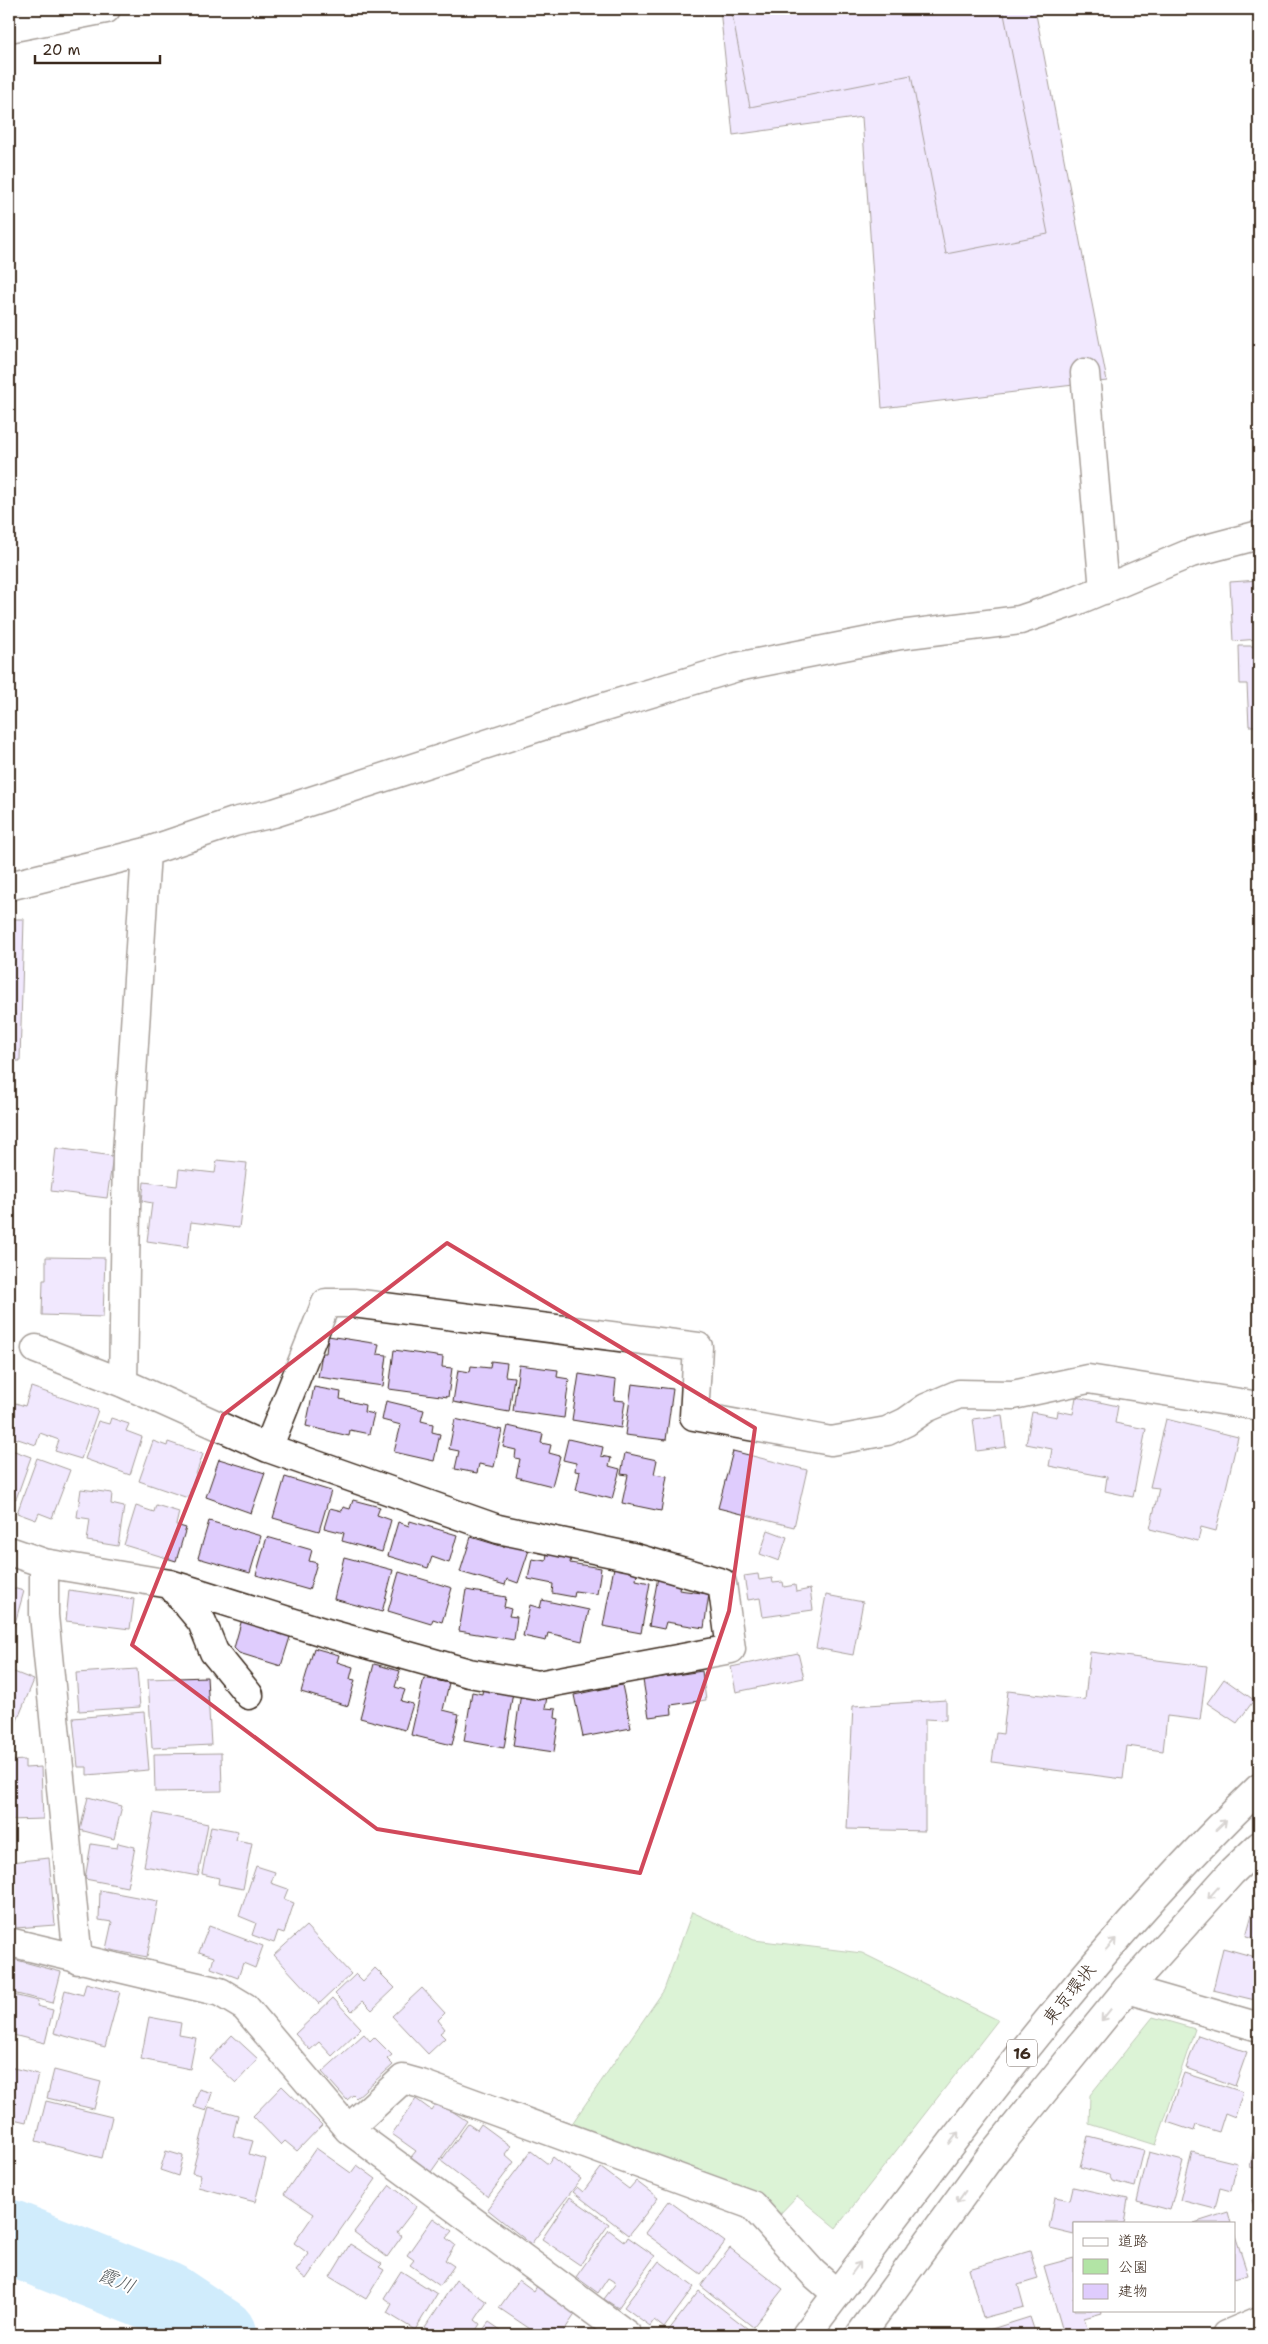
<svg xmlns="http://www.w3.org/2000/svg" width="1268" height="2344" font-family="'Shantell Sans','Klee One',sans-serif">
  <rect width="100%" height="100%" fill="#fff"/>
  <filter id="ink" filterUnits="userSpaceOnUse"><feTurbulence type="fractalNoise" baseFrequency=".02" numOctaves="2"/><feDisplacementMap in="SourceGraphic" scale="10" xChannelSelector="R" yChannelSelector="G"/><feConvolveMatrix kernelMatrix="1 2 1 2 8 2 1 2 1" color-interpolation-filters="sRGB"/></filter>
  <g filter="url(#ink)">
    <path fill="#b2e4a5" stroke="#768762" d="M692,1912L754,1940L862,1953L998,2020L836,2228L797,2196L778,2216L571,2125L664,1990Z
      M1153,2017L1195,2029L1156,2145L1089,2124L1090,2095Z"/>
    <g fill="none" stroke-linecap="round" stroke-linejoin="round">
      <path stroke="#97d4f8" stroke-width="75" d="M9,2237L165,2299L219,2335"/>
    </g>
    <path fill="#dfccfd" stroke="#3b2a1e" d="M720,9H1035L1107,381L882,408L862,117L733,135Z
      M731,9H1003L1048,234L946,254L911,75L750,107Z
      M1259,580V639L1233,641L1230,582Z
      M1239,646H1259V726H1249L1247,684H1240Z
      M9,919H24L20,1061H9Z
      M56,1148L113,1156L107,1198L51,1191Z
      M217,1160L247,1163L239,1228L191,1222L188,1247L147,1241L152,1203L142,1201L144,1182L177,1186L179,1169L215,1173Z
      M46,1257L105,1258L103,1317L42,1315L43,1280H46Z
      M328,1336L379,1344L377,1354L387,1355L383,1386L318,1377L322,1353H326Z
      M394,1350L443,1357L442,1367L452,1368L448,1397L389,1389Z
      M491,1361L507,1363L505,1376L514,1377L509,1412L453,1402L458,1370L470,1372L471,1366L490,1368Z
      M519,1365L558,1370L557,1377L569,1379L564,1418L513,1411Z
      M579,1374L616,1380L614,1400L625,1401L621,1428L572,1420Z
      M632,1384L673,1389L666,1440L625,1435Z
      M31,1387L98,1410L81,1459L55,1451L59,1440L40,1433L36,1445L9,1436V1401L25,1406Z
      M314,1387L341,1392L340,1399L365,1405L364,1412L374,1414L369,1434L350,1430L349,1436L306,1426Z
      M1076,1397L1118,1406L1115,1423L1146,1429L1133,1497L1105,1491L1107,1477L1049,1466L1052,1449L1026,1444L1032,1412L1057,1417L1058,1411L1073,1414Z
      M386,1401L424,1410L421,1421L433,1424L432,1432L440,1434L434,1461L394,1452L401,1425L382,1420Z
      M1002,1415L1006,1447L977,1451L973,1419Z
      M111,1418L129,1424L126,1431L142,1437L130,1475L85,1459L98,1421L109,1424Z
      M455,1419L502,1430L494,1467L479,1464L477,1473L455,1469L459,1451L449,1449Z
      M1166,1419L1238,1437L1216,1531L1201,1527L1198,1541L1150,1529L1159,1488L1150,1487Z
      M508,1426L543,1434L541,1443L551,1445L549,1453L560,1456L552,1486L516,1477L520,1459L515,1458L516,1450L503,1447Z
      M568,1439L603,1447L601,1456L611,1458L609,1466L620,1469L612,1499L576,1490L580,1472L575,1471L576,1463L563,1460Z
      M153,1441L167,1446L168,1442L203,1454L188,1498L139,1481Z
      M9,1449L31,1457L16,1499L9,1496Z
      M733,1451L807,1470L794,1527L718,1508Z
      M625,1453L657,1460L654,1474L667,1476L661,1511L622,1503L628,1475L621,1474Z
      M37,1458L70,1470L52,1518L39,1513L36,1520L17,1513Z
      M219,1459L265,1473L251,1513L206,1497Z
      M285,1477L331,1491L319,1531L273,1518Z
      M81,1489L112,1493L111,1504L124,1507L118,1546L87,1541L90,1519L77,1517Z
      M353,1500L380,1507L377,1515L391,1520L382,1552L342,1541L344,1533L324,1528L330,1508L342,1511L343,1507L350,1509Z
      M156,1505L179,1512L176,1525L186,1528L176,1561L124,1545L136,1506L154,1512Z
      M209,1521L261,1536L250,1573L198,1558Z
      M410,1521L457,1535L449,1563L432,1557L428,1568L388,1556L398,1522L409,1526Z
      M768,1530L787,1537L779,1561L760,1554Z
      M267,1537L312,1550L309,1561L317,1563L309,1590L256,1575Z
      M471,1537L504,1547L507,1539L530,1547L518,1583L507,1579L505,1585L460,1572Z
      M547,1553L571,1557L570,1563L601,1568L597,1594L575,1591L574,1597L552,1593L553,1584L528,1579L532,1559L546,1561Z
      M344,1557L393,1570L382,1612L334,1599Z
      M615,1562L638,1567L636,1580L650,1583L641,1633L603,1626Z
      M399,1572L452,1588L442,1622L433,1619L431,1624L388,1611Z
      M758,1574L759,1580L772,1578L773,1583L783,1582L784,1587L795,1585L796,1592L810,1589L813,1610L763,1617L760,1598L748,1600L744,1576Z
      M658,1577L681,1581L679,1590L709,1594L704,1628L666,1622L664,1629L649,1626Z
      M9,1587L24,1591L10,1641L9,1640Z
      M69,1590L134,1599L130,1629L66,1621Z
      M466,1590L506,1597L504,1607L511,1609L509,1616L517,1617L514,1640L459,1631Z
      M826,1595L863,1602L853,1655L816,1648Z
      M542,1600L589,1610L582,1641L548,1633L546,1641L523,1636L530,1605L540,1608Z
      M242,1619L291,1634L281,1666L239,1653L234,1648Z
      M314,1648L339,1655L337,1662L353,1667L350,1679L355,1680L348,1706L301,1692Z
      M1090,1652L1207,1666L1200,1720L1167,1716L1163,1751L1127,1746L1123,1779L992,1762L996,1733L1003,1734L1008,1691L1085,1700Z
      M798,1653L804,1678L736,1692L731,1667Z
      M374,1664L400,1671L395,1687L405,1690L401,1701L413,1704L405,1730L360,1718Z
      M137,1669L140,1707L79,1711L76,1673Z
      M9,1670L34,1680L16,1723L9,1720Z
      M702,1671L706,1700L671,1705L672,1714L649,1717L643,1680Z
      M207,1677L211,1745L152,1748L148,1679Z
      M424,1678L449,1683L443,1710L459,1714L452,1745L411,1735Z
      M1224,1679L1254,1700L1237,1723L1207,1703Z
      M622,1685L631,1728L583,1737L574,1695Z
      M483,1687L513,1692L504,1748L464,1741L472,1692L482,1694Z
      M521,1693L547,1697L545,1708L556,1709L555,1718L559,1719L554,1752L513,1746Z
      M946,1700V1720L925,1719V1831L847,1829L853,1706Z
      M144,1712L149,1770L87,1775V1767H78L73,1718Z
      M221,1753L222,1791L155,1792L154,1754Z
      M25,1760V1768L41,1767L43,1819L9,1820V1761Z
      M88,1797L122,1806L114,1839L80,1830Z
      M154,1813L208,1824L198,1876L144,1866Z
      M211,1826L238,1831L236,1840L252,1843L243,1889L218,1884L219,1878L202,1874Z
      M118,1843L135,1847L127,1887L85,1879L91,1844L117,1848Z
      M49,1858L55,1925L16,1928L10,1862Z
      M256,1866L275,1872L271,1883L288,1889L284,1899L294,1903L284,1933L278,1931L274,1943L252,1935L256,1923L239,1916Z
      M100,1890L158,1901L147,1957L106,1949L112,1922L99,1920Z
      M1254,1907L1259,1908V1939L1246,1936Z
      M209,1926L263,1946L255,1968L243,1963L238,1978L211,1968L214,1957L199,1952Z
      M306,1926L351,1974L319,2004L274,1955Z
      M1223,1948L1259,1958V2001L1213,1990Z
      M13,1959L61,1972L53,2003L9,1992V1974Z
      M375,1968L395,1988L372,2010L363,2001L352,2011L335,1994L356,1974L363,1981Z
      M86,1983L120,1992L105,2047L54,2033L65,1990L83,1995Z
      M422,1988L445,2013L438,2020L445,2029L440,2033L445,2038L428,2054L392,2016Z
      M9,1994L38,2001L37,2006L53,2010L45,2043L9,2034Z
      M333,1998L361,2028L332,2056L319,2042L310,2050L295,2034Z
      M149,2017L181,2023L179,2035L196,2038L190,2069L141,2059Z
      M364,2034L370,2041L374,2037L392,2055L387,2059L393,2065L356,2098L353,2095L347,2100L322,2072Z
      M232,2035L258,2059L236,2083L210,2059Z
      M1198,2035L1247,2052L1235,2086L1186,2068Z
      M9,2067L38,2074L26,2122L9,2118Z
      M54,2070L101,2082L94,2109L47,2098Z
      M1184,2073L1243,2092L1235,2117L1225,2113L1219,2132L1196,2125L1194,2131L1167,2122Z
      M282,2086L322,2125L297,2151L285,2141L281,2145L253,2116Z
      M199,2089L212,2093L206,2111L194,2107Z
      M416,2099L431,2110L437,2101L467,2121L431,2172L411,2157L416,2151L392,2134Z
      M46,2101L112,2117L102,2158L36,2141Z
      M209,2107L238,2115L233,2136L253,2141L249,2154L266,2159L255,2202L198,2187L201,2175L192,2173Z
      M468,2124L477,2130L481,2124L511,2146L505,2154L514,2162L488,2197L441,2161Z
      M1259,2125V2169L1250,2167Z
      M1088,2136L1144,2150L1135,2187L1112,2181L1109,2175L1080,2167Z
      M316,2148L351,2173L357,2165L376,2179L306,2279L296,2271L309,2254L294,2243L314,2214L284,2194Z
      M166,2151L183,2156L178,2176L160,2170Z
      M531,2151L548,2164L553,2157L581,2179L531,2244L487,2209Z
      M1149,2152L1183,2161L1170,2210L1137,2201Z
      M1192,2152L1237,2163L1231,2191L1220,2188L1215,2209L1180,2200Z
      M601,2168L629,2189L636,2181L658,2198L629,2235L573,2192L577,2187L583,2192Z
      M390,2185L417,2206L397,2232L402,2236L387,2257L354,2232Z
      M1073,2187L1128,2199L1124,2223H1074V2234L1049,2228L1055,2197L1070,2200Z
      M570,2197L609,2224L580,2265L542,2239Z
      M1259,2197V2222L1252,2200Z
      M669,2201L725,2242L701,2274L645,2233Z
      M1228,2212L1231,2223H1194Z
      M433,2218L452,2231L446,2238L455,2245L445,2260L454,2266L440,2286L410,2265L414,2260L407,2255Z
      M609,2230L625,2242L628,2237L655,2256L618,2308L604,2299L616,2283L608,2278L598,2293L576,2277Z
      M1234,2232L1248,2275L1234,2279Z
      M350,2244L382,2264L379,2267L384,2270L366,2299L330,2277Z
      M730,2248L783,2289L753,2327L701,2286Z
      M1030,2251L1038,2279L1018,2285L1024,2307L983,2318L969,2269Z
      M1074,2258V2310H1101L1102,2313L1084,2318L1089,2335H1064L1044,2266Z
      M659,2261L694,2287L664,2328L654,2320L650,2326L624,2307Z
      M401,2271L437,2294L415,2330L387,2313L392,2304L384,2298Z
      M456,2280L487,2302L475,2320L480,2324L473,2335H436L425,2327Z
      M519,2280L534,2291L537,2286L576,2313L561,2335H539L499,2308Z
      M699,2291L752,2332L749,2335H665Z
      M1030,2317L1036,2335H983L982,2332Z
      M489,2322L508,2335H479Z"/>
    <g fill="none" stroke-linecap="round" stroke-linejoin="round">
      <g stroke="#3b2a1e" stroke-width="31">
        <path id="minor" d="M9,28L106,9
          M1085,373L1104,590
          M9,886L146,852L234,822L274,813L542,726L737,667L900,635L1020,620L1076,601L1191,553L1259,535
          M36,1349L123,1383L268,1448L498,1529L632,1557L722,1583L731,1649L538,1685L469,1673L323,1632L170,1584
          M123,1383L127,1154L146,852
          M268,1448L326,1303H353L698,1347L694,1416L831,1441L887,1431L906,1422L926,1408L959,1394L1013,1395L1088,1379L1259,1406
          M9,1551L44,1563V1615L78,1960
          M44,1563L170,1584L202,1622L214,1652L249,1695
          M9,1942L220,1992L245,2007L348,2129L627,2335
          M1127,1989L1259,2027
          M348,2129L403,2079L421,2084L752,2205L813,2273L837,2294
          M1226,2335L1259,2321"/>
      </g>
      <g stroke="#3b2a1e" stroke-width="31">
        <path id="highway" d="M806,2335C949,2146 1088,1953 1259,1788
          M860,2335L990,2157L1127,1989L1232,1872L1259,1846"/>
      </g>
      <use href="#minor" stroke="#fff" stroke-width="28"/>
      <use href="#highway" stroke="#fff" stroke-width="28"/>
    </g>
    <defs><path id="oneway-shaft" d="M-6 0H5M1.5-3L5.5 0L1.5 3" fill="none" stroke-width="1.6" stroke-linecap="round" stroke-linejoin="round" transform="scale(1.25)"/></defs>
    <g stroke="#a79f9a">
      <use href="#oneway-shaft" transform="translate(1221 1825) rotate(-44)"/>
      <use href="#oneway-shaft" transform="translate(1213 1893) rotate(132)"/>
      <use href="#oneway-shaft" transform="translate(1111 1944) rotate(-48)"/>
      <use href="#oneway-shaft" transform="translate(1106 2015) rotate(129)"/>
      <use href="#oneway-shaft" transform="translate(954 2138) rotate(-52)"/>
      <use href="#oneway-shaft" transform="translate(961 2197) rotate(126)"/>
      <use href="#oneway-shaft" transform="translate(856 2268) rotate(-53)"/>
    </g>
  </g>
  <path d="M0 0H1268V2344H0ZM447,1243L755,1428L729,1611L640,1873L377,1829L132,1645L223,1415Z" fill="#fff" fill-opacity=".55" fill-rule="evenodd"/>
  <path fill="none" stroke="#d1495b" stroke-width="4" stroke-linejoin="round" d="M447,1243L755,1428L729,1611L640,1873L377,1829L132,1645L223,1415Z"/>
  <g text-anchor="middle" stroke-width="4" stroke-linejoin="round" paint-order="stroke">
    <rect fill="#fff" stroke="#766a62" stroke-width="1" x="1007" y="2039.5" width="30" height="27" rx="4"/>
    <g font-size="16" font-weight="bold" fill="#3b2a1e">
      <text x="1022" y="2059">16</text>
    </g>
    <g font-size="18" fill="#3b2a1e" stroke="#fff">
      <text transform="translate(1069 1994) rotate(-51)" y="6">東京環状</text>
    </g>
    <g font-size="19" font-style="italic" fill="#575d5f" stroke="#fff">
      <text transform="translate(117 2280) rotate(22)" y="7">霞川</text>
    </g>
  </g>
  <rect width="1268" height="2344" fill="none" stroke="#fff" stroke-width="30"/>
  <rect x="15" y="15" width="1238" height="2314" fill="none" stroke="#3b2a1e" stroke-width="2" filter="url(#ink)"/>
  <rect x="1073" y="2222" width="162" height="90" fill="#ffffff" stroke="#b1aaa5"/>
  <rect x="1083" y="2238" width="25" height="8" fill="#ffffff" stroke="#b1aaa5"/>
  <text x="1118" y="2246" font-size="15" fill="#3b2a1e">道路</text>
  <rect x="1083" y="2259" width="25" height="15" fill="#b2e4a5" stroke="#b1aaa5"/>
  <text x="1118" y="2272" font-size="15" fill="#3b2a1e">公園</text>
  <rect x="1083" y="2284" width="25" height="15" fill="#dfccfd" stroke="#b1aaa5"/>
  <text x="1118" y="2296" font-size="15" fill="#3b2a1e">建物</text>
  <path d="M35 55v8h125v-8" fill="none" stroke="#3b2a1e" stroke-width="2.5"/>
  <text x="42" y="55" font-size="15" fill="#3b2a1e" stroke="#ffffff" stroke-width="4" paint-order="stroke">20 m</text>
</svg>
